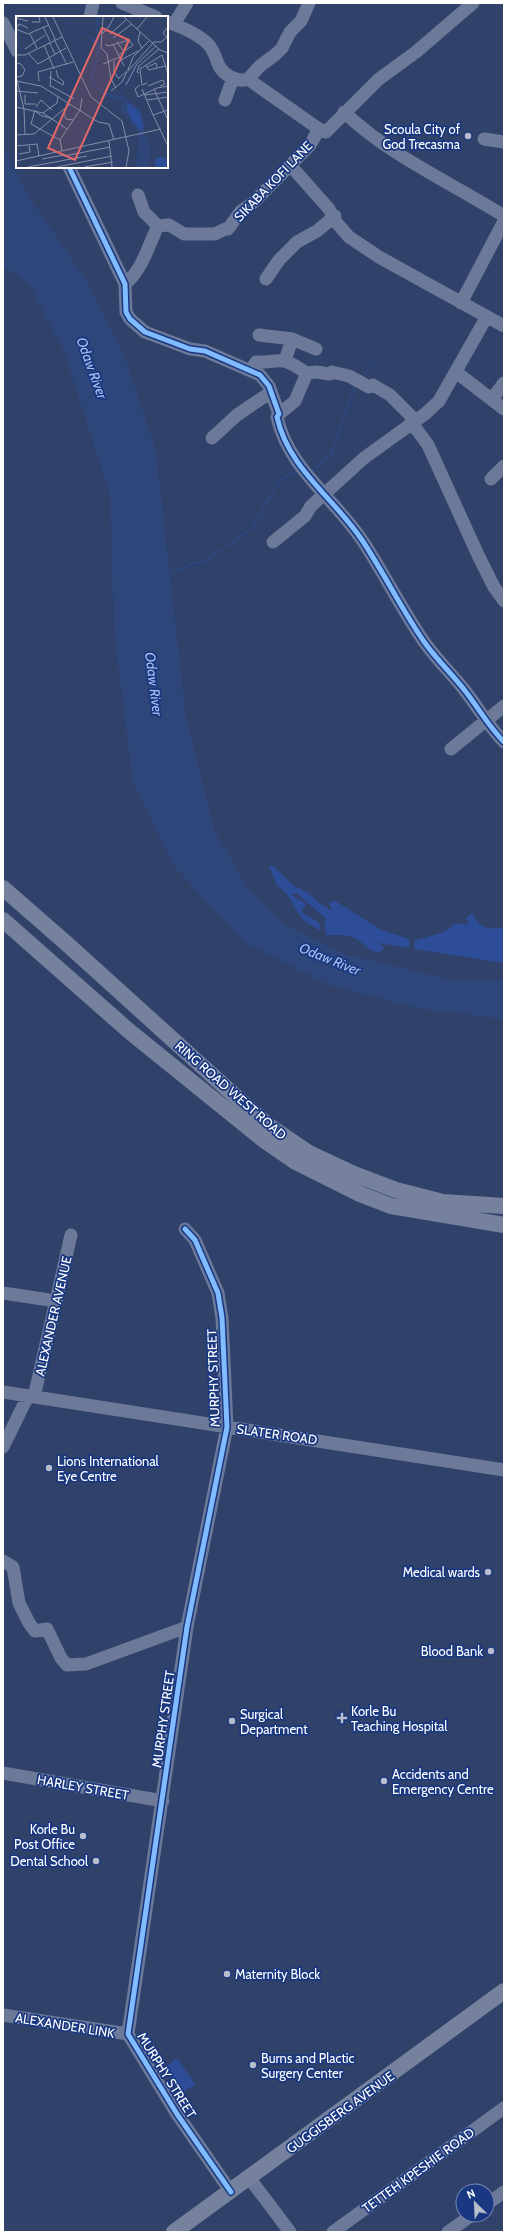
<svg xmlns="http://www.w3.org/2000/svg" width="507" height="2235" font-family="Cabin,sans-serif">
  <rect width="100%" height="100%" fill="#31426a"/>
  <path fill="#2e4d99" d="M269,866L274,867L293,885L308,893L319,903L332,911L329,902L335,901L381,930L409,939V948L384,944L379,942L384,948C374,960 364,942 355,938C347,934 335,935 326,935L324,926L326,918L296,893L291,895L306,904L301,912L318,922L321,929L319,930L302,919L287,894L277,885Z
    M471,914L475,915L474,918C484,930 489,929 504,928V963L414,949L415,940L442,933L456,923L468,925V921L465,918Z
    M177,2058L195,2084L182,2093L164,2068Z"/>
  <path fill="#2f467a" d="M3,149L32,201L88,283L123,352L156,451L186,717L214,829L249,890L285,925L344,954L453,980L504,979V1019L420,1009L328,985L245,943L173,865L133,783L114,630L110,494L64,352L29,284L3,266Z"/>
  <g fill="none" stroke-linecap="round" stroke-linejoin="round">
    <path stroke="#2f467a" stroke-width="2.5" d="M362,378L376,362
      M311,471L314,470L332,454L356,384
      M168,572L183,569L192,563H203L252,528L278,483L286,476L300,471"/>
    <path stroke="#6c7998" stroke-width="13" d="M122,3L156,17
      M90,17L93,3
      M167,22C181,27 197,33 208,44C214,50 216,59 219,66C224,75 238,83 248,79L319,129
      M3,23L17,51
      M174,24L187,3
      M248,79L260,66L276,54L282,48L290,32L301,21L309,3
      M225,100L233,78
      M344,112C390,156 450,182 504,216
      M484,139L504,142
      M291,166L329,209L336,222L349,237L379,257L504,326
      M69,167L125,284L126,312L130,319L145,332L190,349L205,351L260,375L269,386L279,414L277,417C288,468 334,498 362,540C384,573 402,610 425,643C437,660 453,675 466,692C479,709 489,727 504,742
      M138,195L144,212L158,226L169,225L184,234H215L225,229H228L241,211L254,202L310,145L319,129L326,132L379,79L416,52L473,3
      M266,279L279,260L297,242L317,231L335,216
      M125,284C143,269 148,246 158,226
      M461,303L504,221
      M259,335L292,339
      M285,361L292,339L316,349
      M251,370L256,362C266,363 274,360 283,361C292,362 299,369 307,373
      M456,372L504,409
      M492,399L504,383
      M279,414L295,401L307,373L316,372L330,374L332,372L349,376L369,387L373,385L390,395L415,420
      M410,424L417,430L428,445L478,555L494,587L504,601
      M212,438L237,415L271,392
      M491,479L504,466
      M273,542L305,516L311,506L364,458L425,414L439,401L486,318
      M451,749L504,706
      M185,1229L195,1240L218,1293L222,1318L227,1427L187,1627L128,2034L177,2114L231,2192
      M3,1293L56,1301
      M3,1392L504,1470
      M34,1397L71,1235
      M3,1447L28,1396
      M3,1561L13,1567L19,1603L29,1623L35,1631L47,1629L61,1658L67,1665L86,1664L187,1627
      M3,1773L163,1801
      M3,2015L128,2034
      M250,2179L290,2232
      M487,2204L504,2192
      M333,2232L504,2108
      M448,2232L472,2215"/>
    <path stroke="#76829d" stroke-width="16" d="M3,888L66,943L245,1105L268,1125L309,1153L354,1174L396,1190L443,1202L504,1206
      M3,920L129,1031L265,1141L294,1161L360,1194L391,1206L504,1225
      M174,2232L504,1991"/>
    <g stroke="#1a3881" stroke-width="8">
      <path id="cycleway" d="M69,167L125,284L126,312L130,319L145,332L190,349L205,351L260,375L269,386L279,414L277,417C288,468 334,498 362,540C384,573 402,610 425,643C437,660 453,675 466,692C479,709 489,727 504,742
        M185,1229L195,1240L218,1293L222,1318L227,1427L187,1627L128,2034L177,2114L231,2192"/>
    </g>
    <use href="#cycleway" stroke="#80bcff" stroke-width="5"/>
  </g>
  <g fill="#b7bdcb" stroke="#1a3881" stroke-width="1.5">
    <circle cx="468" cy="136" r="4"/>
    <circle cx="49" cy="1468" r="4"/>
    <circle cx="488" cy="1572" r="4"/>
    <circle cx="491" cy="1651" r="4"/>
    <path d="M340 1712h4v4h4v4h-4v4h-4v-4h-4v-4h4z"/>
    <circle cx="232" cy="1721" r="4"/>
    <circle cx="384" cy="1781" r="4"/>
    <circle cx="83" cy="1836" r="4"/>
    <circle cx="96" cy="1861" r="4"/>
    <circle cx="227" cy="1974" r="4"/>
    <circle cx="253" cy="2065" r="4"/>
  </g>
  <g text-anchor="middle" stroke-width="3.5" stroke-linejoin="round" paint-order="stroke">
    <g font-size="13" fill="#fff" stroke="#1a3881" text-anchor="start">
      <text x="460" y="134" text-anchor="end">Scoula City of<tspan x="460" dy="15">God Trecasma</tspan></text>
      <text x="57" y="1466">Lions International<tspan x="57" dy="15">Eye Centre</tspan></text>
      <text x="480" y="1577" text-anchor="end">Medical wards</text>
      <text x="483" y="1656" text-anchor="end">Blood Bank</text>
      <text x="351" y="1716">Korle Bu<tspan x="351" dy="15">Teaching Hospital</tspan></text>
      <text x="240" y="1719">Surgical<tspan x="240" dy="15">Department</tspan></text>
      <text x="392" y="1779">Accidents and<tspan x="392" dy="15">Emergency Centre</tspan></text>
      <text x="75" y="1834" text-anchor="end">Korle Bu<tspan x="75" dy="15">Post Office</tspan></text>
      <text x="88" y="1866" text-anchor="end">Dental School</text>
      <text x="235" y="1979">Maternity Block</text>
      <text x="261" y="2063">Burns and Plactic<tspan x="261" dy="15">Surgery Center</tspan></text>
    </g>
    <g font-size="13" fill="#fff" stroke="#1a3881">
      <text transform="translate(273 181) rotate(-46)" y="5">SIKABA KOFI LANE</text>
      <text transform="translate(231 1090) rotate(41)" y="5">RING ROAD WEST ROAD</text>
      <text transform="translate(53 1316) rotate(-77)" y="5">ALEXANDER AVENUE</text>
      <text transform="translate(213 1378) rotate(-92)" y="5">MURPHY STREET</text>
      <text transform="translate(277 1434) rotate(8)" y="5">SLATER ROAD</text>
      <text transform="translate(163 1719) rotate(-82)" y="5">MURPHY STREET</text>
      <text transform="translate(83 1787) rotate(10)" y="5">HARLEY STREET</text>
      <text transform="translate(65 2025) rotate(9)" y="5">ALEXANDER LINK</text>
      <text transform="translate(167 2075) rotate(58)" y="5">MURPHY STREET</text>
      <text transform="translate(340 2112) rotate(-36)" y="5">GUGGISBERG AVENUE</text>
      <text transform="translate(418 2170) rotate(-36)" y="5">TETTEH KPESHIE ROAD</text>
    </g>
    <g font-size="14" font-style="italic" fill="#a9c0f2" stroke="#1a3881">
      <text transform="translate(92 368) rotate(70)" y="5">Odaw River</text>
      <text transform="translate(154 684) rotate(83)" y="5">Odaw River</text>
      <text transform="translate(330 959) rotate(22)" y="5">Odaw River</text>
    </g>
  </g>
  <g transform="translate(16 16)">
    <rect width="152" height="152" fill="#31426a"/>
    <path d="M113,87L123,95L127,108L126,116L116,105L111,94V87ZM139 147a6 6 0 1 1 12 0a6 6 0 1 1-12 0Z" fill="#2e4d99"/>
    <path d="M80,1H84L82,9L84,34L77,62L79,69L86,75L103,80L118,48L139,30L122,46L105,78L125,96L129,109L128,119L132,123L135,132L133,151H120L123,117L106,95L105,84L91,81L76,69L74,57L80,41V28L47,3L80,24ZM113,87L123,95L127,108L126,116L116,105L111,94L110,88Z" fill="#2f467a" fill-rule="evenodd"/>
    <path fill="none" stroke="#2f467a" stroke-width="2" d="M97,140L109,149"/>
    <path fill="none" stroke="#838ea6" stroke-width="1" d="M29,1L39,23M37,1L75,81L106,105L113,135L110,151M87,1L85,32L91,38L95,63L100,72M108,1L144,34L152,37M0,2L12,5M16,6H24L23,1M27,11L34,25M0,13L12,18L33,9M0,13L3,8L12,12M121,13L131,1M124,16L122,25L126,32M14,18L21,32M85,18L91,14L98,1M94,18L111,3M151,21L147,17L152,11M97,22L116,8M38,23L51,49M33,26L39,38M101,26L108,36M89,28L92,30L113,24L117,29L103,39M97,28L108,50M28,29L38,53M9,33L29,19M12,37L22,48L50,32M0,39H9L46,21M146,39L152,58M98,45V56L103,63M103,45L122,35M0,47L5,48L9,54L6,60L0,61L8,93L9,119M87,48L104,41M129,49L133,54L149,50M131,51L140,47L141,51M112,55L138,26H145L152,20M123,57L121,56L123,50L143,33M33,61L47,69L48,66L42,61L40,54M102,63L112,54L117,41L134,24M0,65L25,70L82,106L93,108L98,124M23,65L22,56L57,46M131,67L126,69L124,53L146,39M110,69L121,48L140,30M124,69L119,73L122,81L141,72L152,70M35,70L58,83M132,70L147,64L149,68L144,70M34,71L35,55M126,73L137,99M138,73L152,104M0,75L22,77M95,75L106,66L111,56M9,79V88H20M129,79L152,76M131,84L152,81M0,91L27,97L51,113M20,91L25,84L36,94M19,94L15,108L44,124M152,94L137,99L152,130M19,95L26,100L35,102M48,96L50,103L57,104M27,97L41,87L42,80M0,119L18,118L54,88M93,125L96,151M0,130L21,128L23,140M46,135L44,124L64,94L66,82M3,138L14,136L13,130M48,140L94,131M26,143L48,139M0,145L145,113M12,151L71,140M41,151L96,140M68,151L97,146"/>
    <path fill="#e26868" fill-opacity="0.15" stroke="#e26868" stroke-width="2" d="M86,12L113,24L59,144L32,132Z"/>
    <rect width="152" height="152" fill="none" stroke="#fff" stroke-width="2"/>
  </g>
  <rect width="507" height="2235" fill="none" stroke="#ffffff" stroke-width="8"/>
  <g transform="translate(475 2203) rotate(336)"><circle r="19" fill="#1a3881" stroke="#7688b3"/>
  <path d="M0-3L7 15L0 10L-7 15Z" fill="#b7bdcb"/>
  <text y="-6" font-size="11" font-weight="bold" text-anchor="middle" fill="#ffffff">N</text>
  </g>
</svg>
